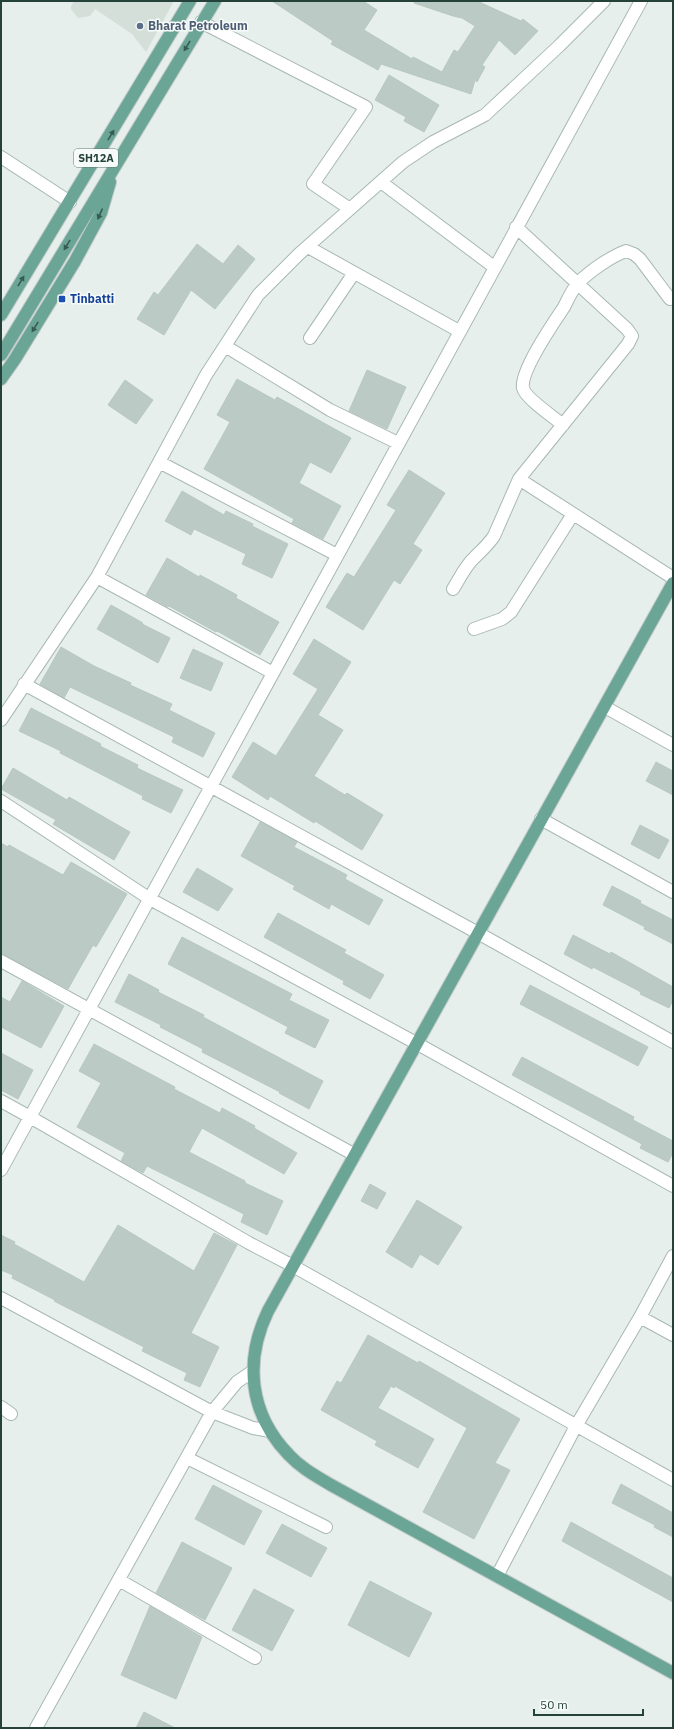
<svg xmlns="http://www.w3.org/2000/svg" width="674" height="1729" font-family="'IBM Plex Sans',sans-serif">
  <rect width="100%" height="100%" fill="#e6efeb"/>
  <path fill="#d4dfda" d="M74,1H174L146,52L132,34L95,9L90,16L78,18L71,9V6Z"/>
  <path fill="#bbcac4" stroke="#b8c9c2" d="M272,1H363L377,10L364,30L412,59L413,57L442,72L454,50L458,52L475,26L462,18L453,16L414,3L415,1H477L521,21L523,19L538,31L515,55L499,40L482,65L485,67L477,82L475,80L471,94L381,64L378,70L331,44L333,41Z
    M389,75L439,105L424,132L404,121L406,117L375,100Z
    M197,244L223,264L238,245L255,259L215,309L191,290L164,335L137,319L154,292L158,295Z
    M367,370L406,387L387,429L349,411Z
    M237,379L275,400L277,397L351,438L331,473L310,462L299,483L341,506L323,539L292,523L294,519L204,469L230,422L217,415Z
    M125,380L153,400L136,424L108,405Z
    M409,470L445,493L413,544L422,550L400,584L394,580L363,630L326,607L347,573L354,577L396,510L387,505Z
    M182,491L224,515L226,511L253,524L252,526L288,544L272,578L242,564L246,554L194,529L191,535L165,521Z
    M167,558L199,577L200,575L237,595L236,598L279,622L260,655L217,631L216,632L169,606L168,607L146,595Z
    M111,605L143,623L142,624L170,638L158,663L97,629Z
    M314,639L351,662L318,715L343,730L314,776L345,795L347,793L383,815L362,850L315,821L314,823L270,796L268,800L232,777L253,742L276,756L318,689L293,674Z
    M61,647L94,666L131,683L130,685L172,704L169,710L215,733L203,757L172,742L174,737L70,687L64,698L40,684Z
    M193,649L223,663L211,691L180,678Z
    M31,708L101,744L100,746L138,765L137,768L183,790L171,813L142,799L143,796L60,753L61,751L19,731Z
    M656,762L673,771V795L646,781Z
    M13,768L67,800L69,797L130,832L114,860L53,824L56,820L1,789Z
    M260,822L297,842L294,847L347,875L345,879L383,900L369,925L331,904L329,909L293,889L295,886L241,856Z
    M640,825L669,840L659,859L631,844Z
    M1,843L8,847L9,845L63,875L71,862L127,894L96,947L93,945L68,989L1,953Z
    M197,868L233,889L218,911L183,892Z
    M612,886L641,901L640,903L673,920V944L644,929L645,927L603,905Z
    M278,913L346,950L344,953L384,975L370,999L343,984L344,981L264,937Z
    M573,935L610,954L611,952L673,987V1000L669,1008L640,994L641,992L593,967L592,969L564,954Z
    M182,937L292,994L289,1000L329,1020L315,1048L285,1033L288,1027L168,964Z
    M129,974L159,990L158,992L204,1015L203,1017L323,1081L309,1109L279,1093L280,1092L202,1052L203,1049L160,1027L161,1025L115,1002Z
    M22,981L64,1006L41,1048L1,1027V997L10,1002Z
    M530,985L648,1047L638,1066L520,1004Z
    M94,1044L175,1087L174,1089L220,1113L222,1108L255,1126L254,1128L297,1153L284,1174L202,1128L189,1152L245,1181V1183L283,1201L267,1235L241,1222L244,1214L147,1166L143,1173L121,1161L125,1153L77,1127L101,1083L79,1071Z
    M1,1053L33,1070L18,1099L1,1090Z
    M522,1057L634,1117L633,1120L673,1141V1153L668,1162L640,1148L642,1144L512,1075Z
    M370,1184L386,1193L377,1209L361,1201Z
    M417,1200L462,1227L438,1265L420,1254L412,1268L386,1252Z
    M118,1225L194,1271L214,1233L237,1245L191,1333L219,1347L200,1387L184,1380L187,1373L142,1351L144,1347L54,1301L55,1300L12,1278L13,1275L1,1270V1235L15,1242L14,1244L84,1282Z
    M368,1335L418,1363L419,1361L520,1419L495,1463L510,1470L474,1539L423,1512L467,1428L395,1386L394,1388L391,1386L378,1408L434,1439L418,1468L375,1445L377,1441L321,1410L337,1381L341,1383Z
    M621,1484L673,1513V1537L654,1527L655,1525L612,1503Z
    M213,1485L262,1511L244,1545L195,1519Z
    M571,1522L673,1578V1602L562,1541Z
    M282,1524L327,1548L311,1577L266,1553Z
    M182,1542L232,1568L205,1620L156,1593Z
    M370,1581L432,1613L409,1657L348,1625Z
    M254,1589L294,1610L272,1651L232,1630Z
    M150,1606L202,1637L176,1699L121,1675Z
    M144,1712L175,1728H136Z"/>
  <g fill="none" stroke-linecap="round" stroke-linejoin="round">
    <g stroke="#a8b8b2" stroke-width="14">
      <path id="minor" d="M201,22L366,107L313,184L350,209
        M1,157L70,202
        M381,182L494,267
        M308,247L459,331
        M310,338L354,273
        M225,346L330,410L398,443
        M563,425C555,418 525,398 523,388C520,371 554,322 564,307C568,299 572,290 578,283C590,271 610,257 626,251L634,254L640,259L670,299
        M159,462L337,555
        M519,479L673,578
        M97,577L273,673
        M453,589C460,578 465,566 475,557C482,550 488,545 494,536L519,479L628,344L632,336L627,329L516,227
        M474,629L502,619L511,612L573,514
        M24,684L478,933L673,1042
        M605,707L673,745
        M1,720L97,577L206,375L258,295L299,254L403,162L433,142L485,115L559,46L604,1
        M1,801L150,899L416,1043L673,1186
        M541,819L673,892
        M1,961L355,1155
        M1,1101L30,1117L249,1243L293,1266L673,1480
        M1,1170L641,1
        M1,1298L212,1412L253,1428L270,1431
        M640,1317L673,1335
        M1,1407L11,1414
        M187,1458L326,1527
        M497,1576L576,1426L640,1317L673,1256
        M119,1580L255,1658
        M36,1728L212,1412L237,1382L253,1371"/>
    </g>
    <g stroke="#c2cac8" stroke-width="14">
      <path id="major" d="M1,315L190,1
        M1,355L215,1
        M1,379L15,359L75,261L101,213L110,182
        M673,583L268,1311C244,1361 249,1414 289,1455C301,1468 316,1476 331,1485L673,1673"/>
    </g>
    <use href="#minor" stroke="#fff" stroke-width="12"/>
    <use href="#major" stroke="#6aa596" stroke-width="12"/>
  </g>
  <defs><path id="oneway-solid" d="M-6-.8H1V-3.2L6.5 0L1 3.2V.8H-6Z"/></defs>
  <g fill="#365b51">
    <use href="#oneway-solid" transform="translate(187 46) rotate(121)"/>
    <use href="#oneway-solid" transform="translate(111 135) rotate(-59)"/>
    <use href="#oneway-solid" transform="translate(100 214) rotate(114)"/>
    <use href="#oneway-solid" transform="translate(67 245) rotate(121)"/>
    <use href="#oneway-solid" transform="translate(21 281) rotate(-59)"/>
    <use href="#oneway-solid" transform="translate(35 327) rotate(122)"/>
  </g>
  <circle fill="#5c6f8a" stroke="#f7fbf9" stroke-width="1.5" cx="140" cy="26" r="4"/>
  <rect fill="#1a4fb4" stroke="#f7fbf9" stroke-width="1.5" x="58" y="295" width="8" height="8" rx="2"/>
  <g text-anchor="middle" stroke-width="3" stroke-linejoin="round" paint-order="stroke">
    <rect fill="#f7fbf9" stroke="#637a73" stroke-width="1" x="74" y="149" width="44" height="18" rx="3"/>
    <g font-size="11" font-weight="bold" fill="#24423a">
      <text x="96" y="162">SH12A</text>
    </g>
    <g font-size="12" font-weight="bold" fill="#4e5e75" stroke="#f7fbf9" text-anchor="start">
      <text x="148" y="30">Bharat Petroleum</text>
    </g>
    <g font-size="12" font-weight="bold" fill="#164399" stroke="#f7fbf9" text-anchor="start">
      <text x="70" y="303">Tinbatti</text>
    </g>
  </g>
  <rect width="674" height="1729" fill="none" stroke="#24423a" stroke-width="4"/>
  <path d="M534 1709v6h109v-6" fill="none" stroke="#24423a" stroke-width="2"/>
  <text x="540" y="1709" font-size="12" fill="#24423a" stroke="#f7fbf9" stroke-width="3" paint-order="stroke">50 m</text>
</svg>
